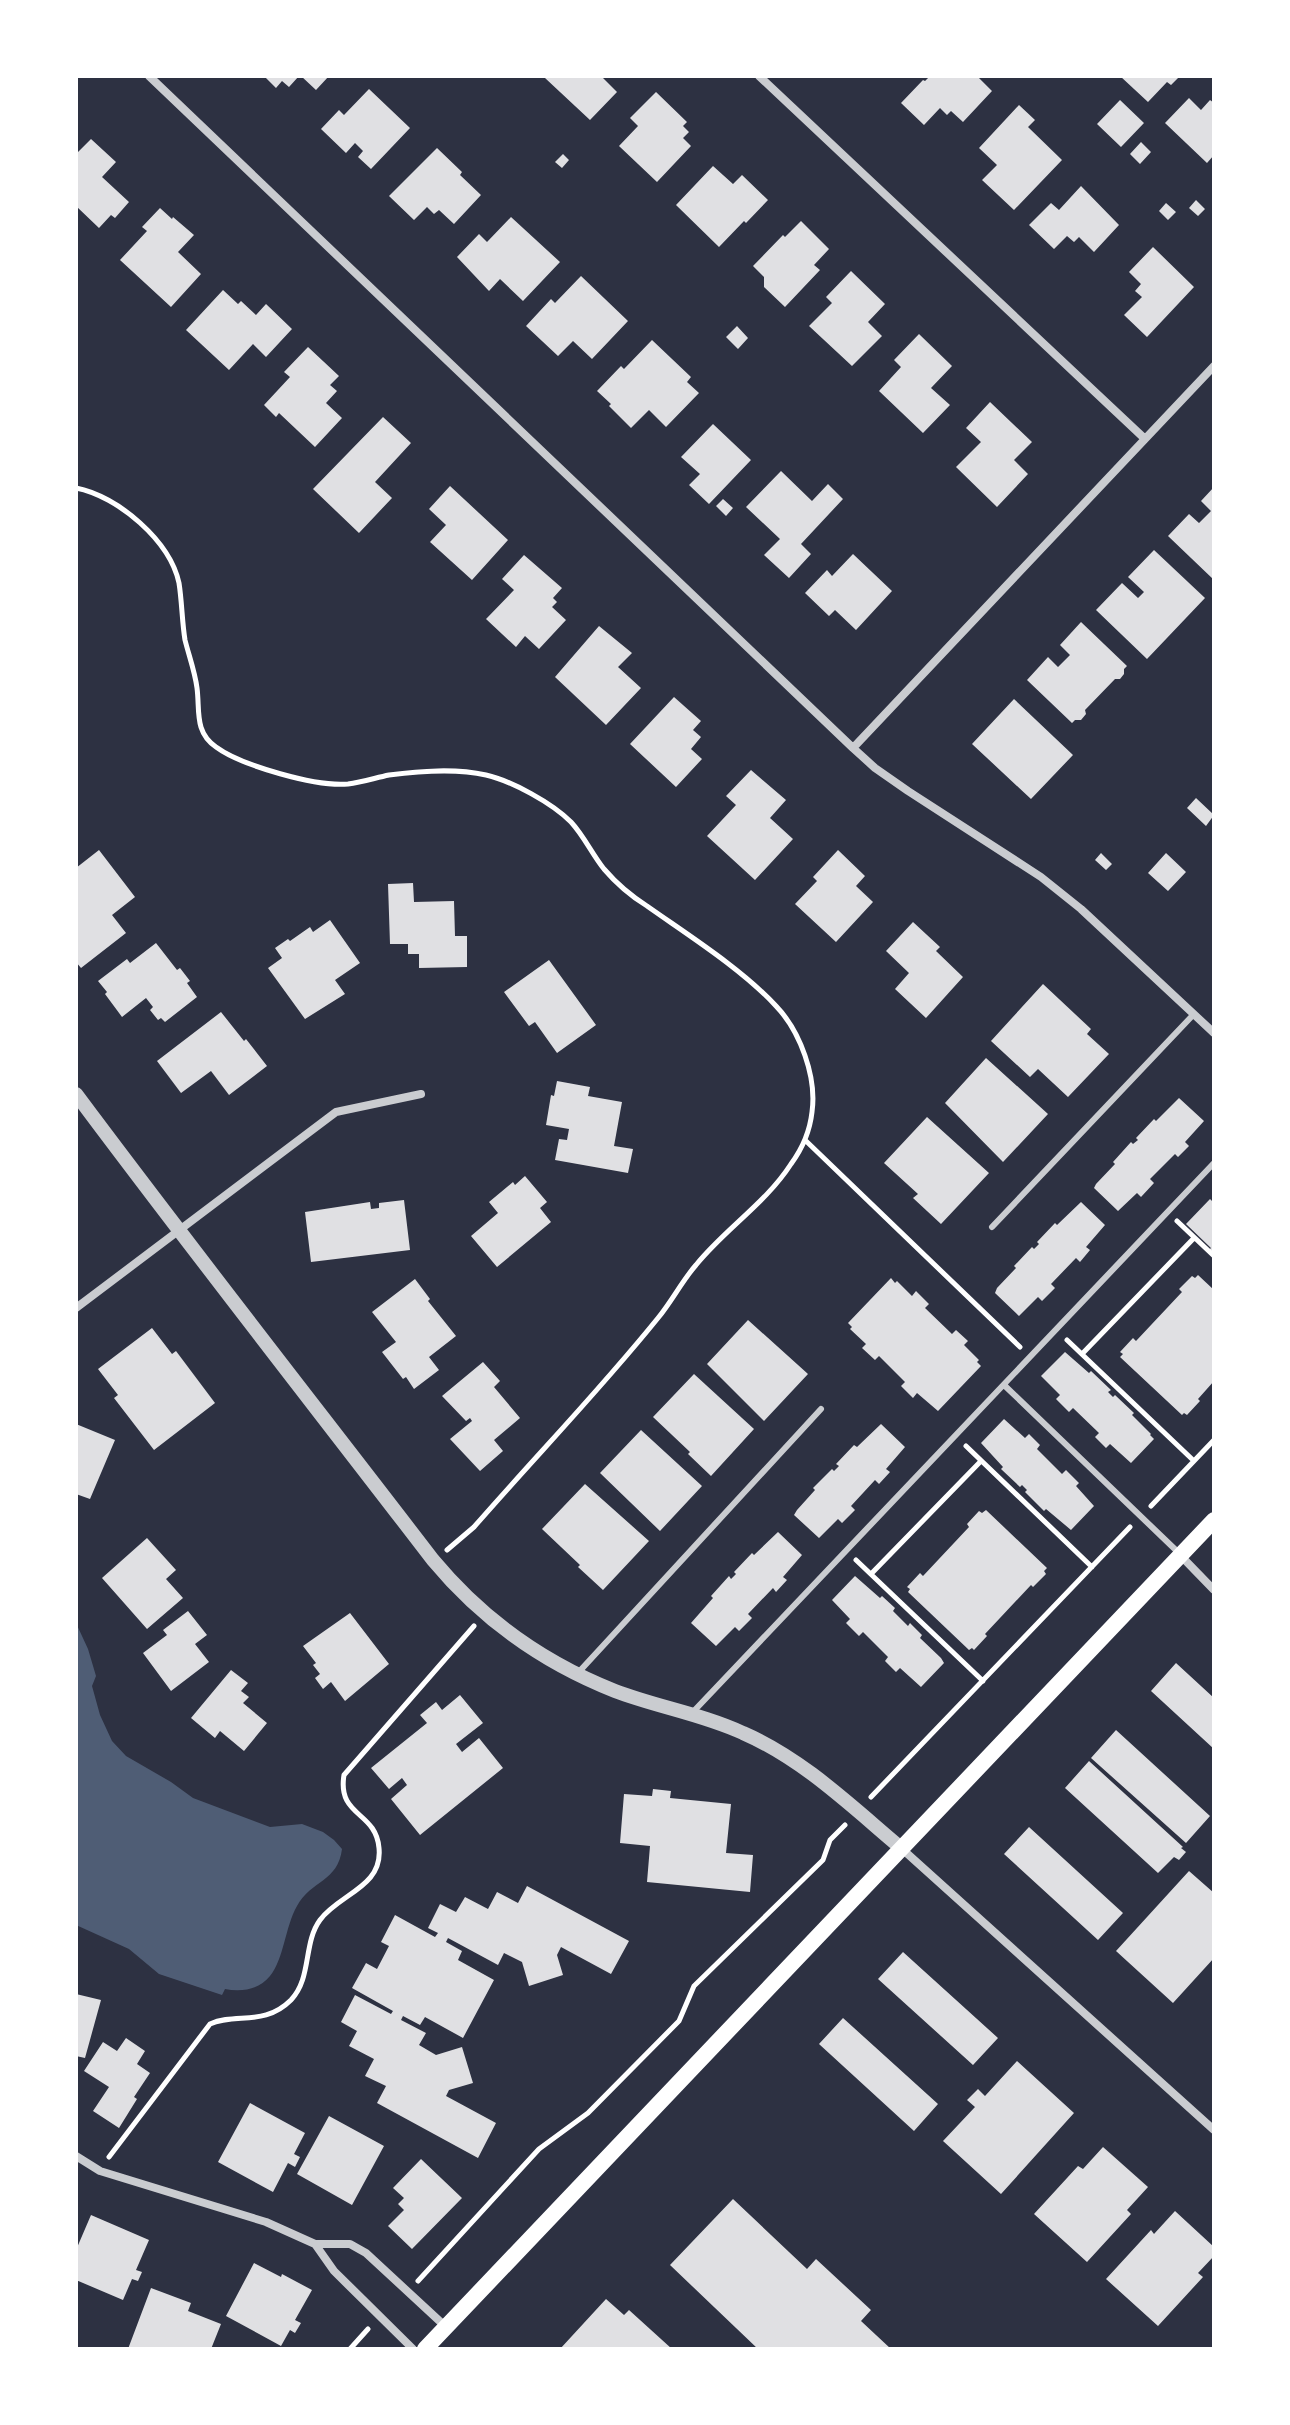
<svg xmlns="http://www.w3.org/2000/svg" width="1290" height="2425" font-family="'Titillium Web',sans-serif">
  <rect width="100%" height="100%" fill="#2d3142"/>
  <path fill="#4f5d75" d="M76,1623L88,1649L96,1676L92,1686L100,1715L112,1741L126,1756L171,1782L193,1798L270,1827L302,1824L323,1832L334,1840L342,1849C338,1882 311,1880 297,1906C285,1927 284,1959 270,1976C259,1990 241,1992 225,1989L222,1995L159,1974L129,1949L76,1925Z"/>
  <path fill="#e0e0e3" d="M264,76H299L289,87L282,81L276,88Z
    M301,76H329L316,90Z
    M546,76H601L617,92L590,120L545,78Z
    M930,76H977L992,91L963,122L951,111L947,115L940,108L924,125L901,103L923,80L925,81Z
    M1120,76H1180L1171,85L1167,82L1148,102Z
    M369,89L410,128L371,169L358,157L363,151L355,143L346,153L321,129L339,110L344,115Z
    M656,92L687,122L683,126L689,132L683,138L691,146L657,182L619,146L638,126L630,118Z
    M1189,98L1201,110L1210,100L1214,103V155L1207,163L1165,123Z
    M1120,100L1144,123L1121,147L1097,124Z
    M1019,105L1035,120L1028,127L1062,160L1014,210L982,180L997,165L979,148Z
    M91,139L116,162L102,177L129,202L115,218L111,215L99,228L76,206V154Z
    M1141,142L1151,152L1140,164L1130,154Z
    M437,148L462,172L460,175L481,195L454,224L439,210L434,214L427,207L414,220L389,196Z
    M563,154L569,160L562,168L555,162Z
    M713,166L733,184L742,175L768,200L746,223L744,221L719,247L676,205Z
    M1081,186L1119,225L1094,252L1079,237L1074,242L1067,236L1054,249L1029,225L1051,203L1059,210Z
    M1196,200L1205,209L1198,216L1189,208Z
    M1166,203L1176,212L1168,220L1159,211Z
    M160,208L172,219L173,217L194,235L178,252L201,274L171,307L120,260L147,231L142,227Z
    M511,217L560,262L523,301L500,279L489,291L457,257L479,234L487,242Z
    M801,221L829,249L814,265L820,270L785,307L764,287V277L753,266L783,235L785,237Z
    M1153,247L1194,287L1147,337L1124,315L1142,297L1135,291L1141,284L1129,272Z
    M851,271L885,304L868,322L882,336L852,366L809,326L832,303L826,297Z
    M581,276L628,321L592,359L573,341L558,356L526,326L551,299L555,303Z
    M223,290L238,304L241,301L256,315L266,304L292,329L266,357L253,344L229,370L186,330Z
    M737,326L748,338L738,349L726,337Z
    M919,334L952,366L931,388L950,405L923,433L879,391L901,367L894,360Z
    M652,340L691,377L687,382L699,393L666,427L649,410L631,428L609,406L611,404L597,391L621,366L624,369Z
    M308,347L339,376L330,385L337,391L326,403L342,418L315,447L279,413L276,417L264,405L290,377L284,372Z
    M990,402L1032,442L1014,460L1028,474L997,507L956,467L981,442L966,428Z
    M383,417L411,443L375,482L392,498L359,533L313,489Z
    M713,424L751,460L709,504L689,485L700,474L681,457Z
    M781,471L812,501L828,484L843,499L801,544L811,554L789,578L764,555L780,539L746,507Z
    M450,486L508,540L472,580L430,542L446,525L429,509Z
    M1214,487V580L1168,536L1189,514L1199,523L1211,511L1201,501Z
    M723,499L733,508L726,516L716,506Z
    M1154,550L1205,598L1147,659L1096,610L1122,583L1138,598L1144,592L1128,577Z
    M853,554L892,591L856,630L835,610L829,616L805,593L827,570L832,576Z
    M524,555L562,588L553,598L557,602L552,607L566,620L539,649L525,636L516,647L486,619L514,590L502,579Z
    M1081,622L1127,666L1124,669V674L1120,679H1115L1085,710L1086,714L1081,720H1075L1072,723L1027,680L1048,657L1058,667L1070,655L1060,645Z
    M599,626L632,653L618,667L641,688L606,725L555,677Z
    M674,697L701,721L693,730L701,737L691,749L702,759L676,787L630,744Z
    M1014,699L1073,755L1031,799L972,744Z
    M751,770L786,800L770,818L793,839L755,880L707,836L736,805L726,796Z
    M1196,798L1214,815L1206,826L1187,808Z
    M99,850L135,897L112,915L126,933L81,968L76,962V868Z
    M838,850L865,876L856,886L873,902L836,942L795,904L817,881L813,877Z
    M1101,853L1112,864L1106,870L1095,860Z
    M1166,853L1186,872L1168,891L1148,873Z
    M413,883L414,902L454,901L455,936H467V967L419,968V954H408V944H390L388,884Z
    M330,920L360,963L335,980L345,994L305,1019L268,968L282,958L275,948L288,939L290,941L310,927L313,932Z
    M913,922L940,947L936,951L963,977L926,1018L895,989L909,973L886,951Z
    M156,943L177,970L180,968L190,981L187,983L197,997L165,1022L161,1018L158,1020L150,1010L153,1007L146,998L122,1017L105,994L107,992L98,981L127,959L130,963Z
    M549,960L596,1025L557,1053L535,1022L529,1026L504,992Z
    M1043,984L1091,1029L1087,1034L1109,1054L1068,1097L1038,1069L1030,1077L991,1041Z
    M221,1012L244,1041L246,1039L267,1066L229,1095L211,1071L181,1093L157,1061Z
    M986,1058L1048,1114L1003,1162L945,1103Z
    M557,1081L590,1087L588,1096L622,1102L614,1146L633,1149L628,1173L555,1160L559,1139L567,1140L569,1129L546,1125L551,1095L554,1096Z
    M1179,1098L1204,1121L1185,1142L1189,1146L1178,1157L1175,1154L1150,1179L1154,1183L1141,1197L1137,1193L1118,1211L1094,1188L1096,1184L1115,1164L1113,1162L1131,1142L1133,1144L1138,1140L1136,1138L1154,1119L1156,1121Z
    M927,1117L989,1173L941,1224L913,1198L918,1194L884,1163Z
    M525,1176L547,1202L540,1208L551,1222L497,1267L471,1236L498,1213L489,1202L513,1182L515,1185Z
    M1210,1199L1214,1203V1255L1209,1250L1211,1248L1186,1224Z
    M404,1200L410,1250L311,1262L305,1212L370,1202L371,1209L379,1208V1203Z
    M1081,1202L1105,1225L1086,1247L1090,1250L1080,1262L1076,1258L1051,1284L1055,1288L1042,1301L1038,1297L1019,1316L995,1293L997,1288L1016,1268L1014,1266L1032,1247L1034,1249L1039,1244L1037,1242L1055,1223L1057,1225Z
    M1198,1275L1214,1290V1381L1198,1399L1200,1401L1187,1415L1184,1413L1182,1415L1120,1357L1123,1354L1120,1352L1133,1338L1136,1341L1182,1292L1179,1289L1192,1276L1195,1278Z
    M891,1278L895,1283L897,1281L912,1296L916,1291L929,1304L925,1308L952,1334L956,1330L968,1341L964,1345L979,1360L977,1362L981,1366L938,1411L917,1393L913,1398L901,1386L905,1382L879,1356L875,1360L862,1348L866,1344L850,1329L852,1327L848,1323Z
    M415,1279L430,1299L428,1301L456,1336L429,1357L439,1370L414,1389L406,1377L403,1379L382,1352L396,1342L372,1312Z
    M748,1320L808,1374L764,1421L707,1364Z
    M152,1328L172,1354L176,1351L215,1403L154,1450L114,1398L118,1395L98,1369Z
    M1065,1352L1089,1373L1091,1371L1111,1390L1108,1392L1113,1397L1115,1395L1134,1413L1132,1415L1151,1434L1150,1435L1154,1439L1131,1463L1110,1444L1106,1448L1095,1437L1099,1433L1073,1408L1069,1412L1056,1399L1060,1395L1041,1376Z
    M483,1362L500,1381L494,1387L520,1418L494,1440L503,1451L480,1471L450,1439L472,1421L470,1418L466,1421L442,1396Z
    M694,1374L754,1429L711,1476L688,1454L690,1452L653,1417Z
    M1004,1419L1025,1438L1029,1434L1040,1445L1037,1449L1062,1474L1066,1470L1079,1483L1076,1486L1094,1506L1071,1530L1046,1509L1044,1511L1025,1492L1027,1490L1022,1485L1020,1487L1001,1469L1003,1467L981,1443Z
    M76,1424L115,1440L90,1499L76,1494Z
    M881,1424L905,1447L886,1469L890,1472L879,1484L875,1480L851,1506L855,1510L842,1523L838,1519L819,1538L794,1515L797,1510L815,1490L813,1488L832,1469L834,1471L839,1466L836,1464L854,1445L857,1447Z
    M641,1430L702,1486L660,1531L600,1473Z
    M585,1484L649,1541L603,1590L578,1567L580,1565L542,1529Z
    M986,1510L1047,1568L1044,1571L1046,1574L1033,1587L1031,1585L985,1634L987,1636L974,1650L972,1648L969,1650L908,1592L910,1589L907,1587L920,1573L923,1576L969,1527L967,1524L979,1511L982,1513Z
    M778,1532L802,1555L783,1577L787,1580L776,1592L773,1588L748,1614L752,1618L739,1631L735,1627L716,1646L691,1623L713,1598L711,1596L729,1576L731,1579L736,1574L734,1572L752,1553L754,1555Z
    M147,1538L176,1570L166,1579L183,1598L147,1629L102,1578Z
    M855,1576L880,1598L882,1596L895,1608L893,1611L908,1626L910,1623L922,1635L920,1638L941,1658L944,1663L921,1687L900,1668L896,1672L885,1661L888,1657L863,1632L859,1636L846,1623L850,1619L832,1600Z
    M188,1611L207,1635L195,1644L209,1662L171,1691L143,1653L167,1635L163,1630Z
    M350,1613L389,1664L345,1701L331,1682L323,1689L315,1678L320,1674L313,1665L316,1663L303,1646Z
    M1176,1663L1214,1698V1749L1151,1691Z
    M231,1670L248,1683L241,1691L249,1697L243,1703L267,1723L244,1751L220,1731L215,1738L191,1718Z
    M460,1695L483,1723L456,1744L462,1752L479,1738L503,1768L420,1835L391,1799L407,1785L402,1778L389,1789L371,1768L427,1723L420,1715L436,1702L442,1710Z
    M1116,1730L1210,1816L1186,1843L1091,1758Z
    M1089,1761L1183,1847L1181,1848L1186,1852L1179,1860L1174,1857L1158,1873L1065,1788Z
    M653,1789L671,1791L670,1798L731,1804L726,1853L753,1855L750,1892L647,1882L650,1846L620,1843L624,1794L652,1796Z
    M1029,1827L1123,1913L1098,1940L1004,1854Z
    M1189,1871L1214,1893V1958L1173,2003L1116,1951Z
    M527,1886L629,1941L611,1974L561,1947L557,1955L563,1975L529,1986L522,1962L504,1953L498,1965L448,1938L446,1942L462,1951L458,1960L494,1980L463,2038L425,2017L420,2025L403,2016L401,2020L426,2033L419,2045L436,2055L462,2047L473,2083L449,2090L446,2096L496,2123L478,2158L377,2103L386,2086L365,2076L374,2059L349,2046L357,2031L341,2022L355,1995L391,2014L393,2011L352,1988L366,1963L377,1969L389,1946L381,1942L395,1915L435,1937L438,1933L428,1928L440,1904L456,1912L465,1897L488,1909L497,1892L518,1903Z
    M903,1952L998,2038L973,2065L878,1979Z
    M76,1994L101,2000L85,2058L76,2056Z
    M843,2018L938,2104L914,2131L819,2044Z
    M126,2038L145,2051L137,2064L150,2073L134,2097L137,2099L119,2128L93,2111L109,2087L84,2071L103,2042L117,2051Z
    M1017,2061L1074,2113L1001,2194L943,2141L975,2107L967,2100L978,2089L985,2096Z
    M250,2103L305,2133L294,2154L300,2157L295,2167L288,2163L273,2192L218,2162Z
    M329,2116L384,2146L352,2205L297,2174Z
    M1103,2147L1148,2187L1127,2210L1131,2214L1087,2262L1034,2214L1078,2166L1083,2169Z
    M421,2159L462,2198L412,2249L388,2226L404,2210L398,2204L404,2198L393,2188Z
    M733,2199L807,2269L816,2259L871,2310L861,2321L891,2349H758L670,2265Z
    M1175,2211L1214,2247V2256L1198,2273L1203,2277L1158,2326L1106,2279L1151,2230L1154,2234Z
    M91,2215L149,2240L136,2270L142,2272L138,2281L132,2279L123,2300L76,2280V2250Z
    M254,2263L281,2277L282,2274L312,2290L295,2320L301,2323L295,2333L290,2330L281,2346L226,2316Z
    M151,2288L191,2303L188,2311L221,2324L211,2349H128Z
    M606,2299L624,2315L629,2310L672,2349H560Z"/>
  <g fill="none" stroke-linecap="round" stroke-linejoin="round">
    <path stroke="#fff" stroke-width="5" d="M76,488C118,496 170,541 179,583C182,602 182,622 185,640C189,656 195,672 197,688C200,710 194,732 216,747C242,766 317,787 348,784C362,782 375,778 389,775C420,771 455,768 486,775C512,781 552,803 571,822C584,836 592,854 604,869C616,883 631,896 647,906C688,935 742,969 776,1006C800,1031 817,1077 812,1112C810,1130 802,1149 791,1164C766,1203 725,1229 696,1265C682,1281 672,1301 658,1318C600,1390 535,1457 474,1527L447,1550
      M805,1140L1020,1347
      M1177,1221L1214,1256
      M1067,1340L1194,1461
      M1082,1354L1194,1238
      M966,1446L1092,1567
      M1151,1506L1214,1440
      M856,1560L983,1681
      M871,1574L981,1461
      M871,1797L1130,1527
      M109,2157L210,2024C236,2012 264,2027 291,2000C312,1978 303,1943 320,1920C339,1894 383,1887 379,1848C376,1811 337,1817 344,1775L474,1626
      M418,2281L539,2149L588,2113L679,2021L694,1986L823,1860L830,1840L845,1825
      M350,2349L368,2329"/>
    <path stroke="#caccd0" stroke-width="6" d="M992,1227L1194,1014
      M1004,1385L1181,1555
      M577,1674L821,1409
      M692,1713L1214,1163"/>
    <path stroke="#caccd0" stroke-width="8" d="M149,76L853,748L875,768L908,791L1041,877L1081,909L1214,1033
      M759,76L1144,438
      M853,748L1214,366
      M76,1308L336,1112L421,1094
      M1181,1556L1214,1590
      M901,1848L1214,2130
      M76,2156L100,2171L266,2222L315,2244H350L366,2253L446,2327
      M315,2244L334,2271L413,2349"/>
    <path stroke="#caccd0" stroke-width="14" d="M76,1094C193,1251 314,1405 433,1560C482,1619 544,1663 615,1691C657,1707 702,1714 743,1733C803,1759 851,1806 901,1848"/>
    <path stroke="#fff" stroke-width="16" d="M425,2349L1214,1520"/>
  </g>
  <rect width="1290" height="2425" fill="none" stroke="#ffffff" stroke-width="156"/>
</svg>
